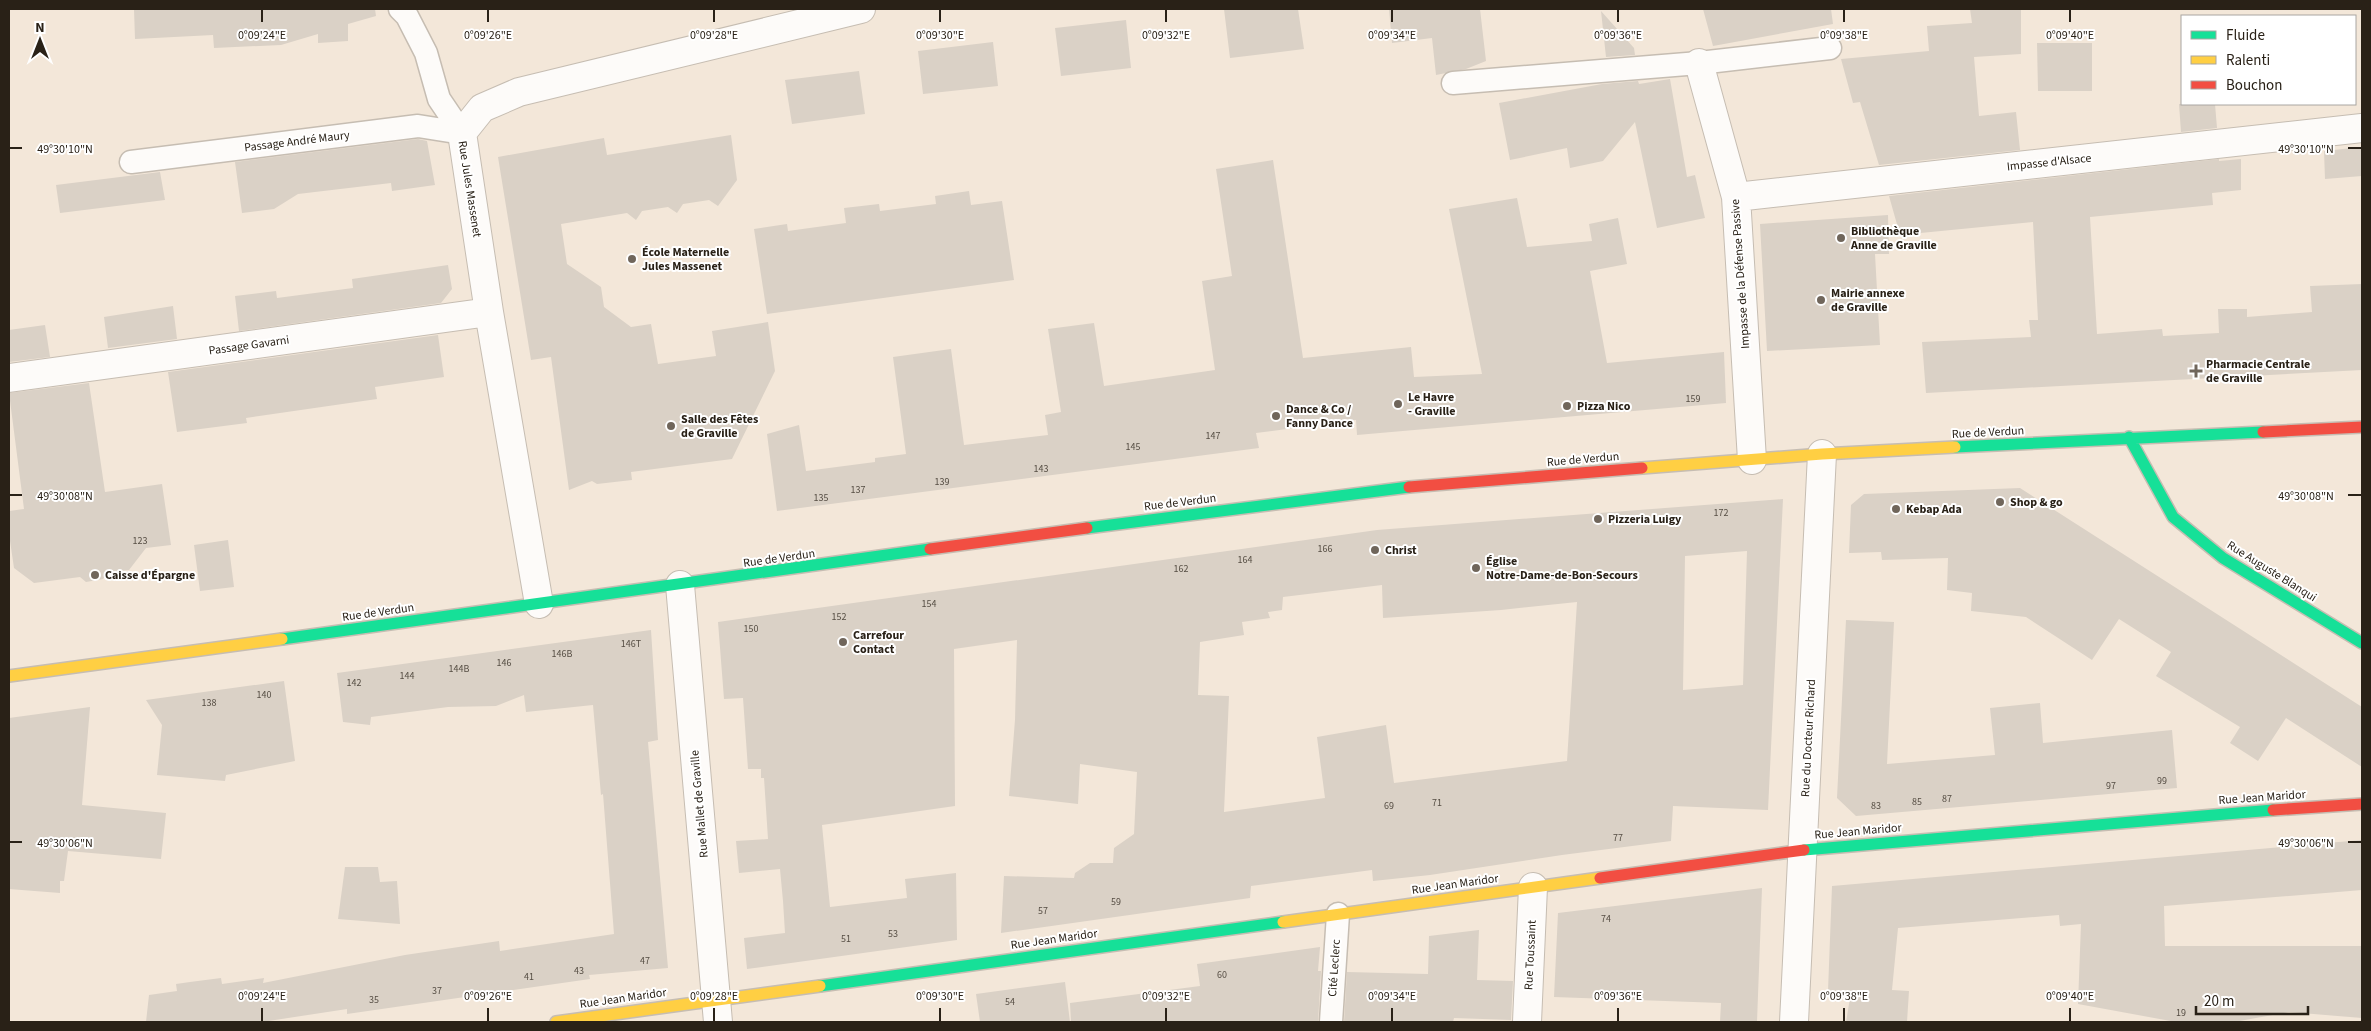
<svg xmlns="http://www.w3.org/2000/svg" width="2371" height="1031" font-family="'Source Sans 3',sans-serif">
  <rect width="100%" height="100%" fill="#f3e7d9"/>
  <path fill="#dad1c6" fill-rule="evenodd" d="M134,9H375L376,16L348,24V41L318,43V34L281,45L214,48L213,35L135,39Z
    M1224,9H1298L1304,49L1230,58Z
    M1389,9H1480L1486,61L1466,69L1436,75L1432,38L1392,43Z
    M1703,9H1831L1833,24L1713,46Z
    M1970,9H2021V54L1974,57L1979,116L2016,112L2020,150L1879,165L1860,102L1853,103L1841,59L1929,51L1927,26L1972,23Z
    M1601,11L1634,48L1635,55L1606,57Z
    M1126,20L1131,68L1061,76L1055,28Z
    M993,42L998,86L923,94L918,51Z
    M2037,43H2092V91H2038Z
    M859,71L865,114L792,124L785,80Z
    M1670,79L1687,177L1695,175L1705,218L1657,228L1635,122L1603,161L1570,168L1567,148L1510,160L1499,103L1602,84L1638,81L1639,84Z
    M2179,104H2215L2217,128L2181,132Z
    M731,135L737,180L718,206L709,200L683,204L677,213L668,207L642,211L636,220L627,213L561,224L567,264L601,287L604,307L631,327L651,324L658,364L716,356L712,331L768,322L775,371L732,459L631,472L632,480L597,484L592,481L569,490L551,357L531,360L498,157L604,138L607,155Z
    M418,139L427,141L435,185L392,191L391,183L298,194L274,209L242,213L235,162Z
    M2362,147V176L2325,179L2324,151Z
    M2219,159V161L2241,159V190L2212,193L2213,205L2090,217L2097,334L2162,329L2163,336L2219,333L2218,309H2247V317L2312,312L2310,286L2362,284V370L1926,393L1922,342L2031,337L2029,320H2038L2033,222L1900,235L1889,196Z
    M1273,160L1303,358L1411,347L1414,377L1482,374L1449,209L1517,198L1527,247L1592,241L1589,224L1618,218L1627,264L1590,271L1607,363L1724,352L1726,403L1357,435L1356,420L1256,433L1259,448L777,511L767,434L799,425L806,471L875,462V458L906,454L893,357L951,349L964,445L1048,435L1045,415L1061,412L1048,329L1094,323L1104,386L1215,370L1202,281L1232,276L1216,169Z
    M160,172L165,200L60,213L56,185Z
    M969,191L971,205L1002,201L1014,280L767,314L754,229L787,224L788,231L846,223L844,208L879,204L880,211L936,204L935,196Z
    M1888,215L1889,254H1875L1880,345L1767,351L1760,224Z
    M448,265L452,289L441,303L239,331L235,296L276,291L277,298L353,288L352,279Z
    M173,306L177,339L108,348L104,317Z
    M45,325L50,357L9,362V330Z
    M438,335L444,377L375,387L377,399L246,418L247,423L177,432L168,372Z
    M89,383L105,492L162,484L171,545L146,548L129,570L108,572L103,579L86,582L80,577L34,583L14,568L9,534V511L24,509L9,393Z
    M2020,488L2362,707V767L2286,718L2258,761L2230,743L2240,727L2156,676L2171,652L2119,619L2092,660L2026,617L1971,611L1972,593L1947,590L1948,558L1882,560L1881,552L1849,553L1851,505L1864,494Z
    M1783,499L1768,810L1673,806L1671,841L1562,855L1430,875L1373,881L1372,870L1251,886L1250,898L1001,933L1004,876L1074,878L1075,873L1090,863H1113L1114,848L1134,834L1137,772L1080,764L1078,804L1009,796L1015,720L1017,640L954,649L955,806L822,825L830,907L907,898L905,879L956,873L957,940L747,969L744,938L785,933L783,901L780,869L739,873L736,841L768,839L764,778H761V769H748L743,698L724,699L718,622L1377,530ZM1747,551L1743,685L1683,690L1685,556ZM1382,585L1383,618L1501,610L1577,602L1567,761L1394,783L1386,725L1317,737L1325,798L1224,812L1229,696L1198,695L1200,642L1244,635L1242,622L1270,618L1268,612L1282,610L1283,597Z
    M228,540L234,587L200,591L194,545Z
    M1846,620L1894,622L1887,764L1995,755L1990,708L2040,703L2043,743L2172,730L2177,788L1856,816L1837,798Z
    M651,630L658,740L648,742L668,968L589,975L590,979L347,1014V1009L262,1022H146L149,995L177,991L176,984L190,982L221,978L222,984L264,978L263,983L405,955L499,941L500,951L614,934L603,794L601,795L593,705L526,712L524,695L496,706L448,707L371,717L370,725L343,722L337,673Z
    M284,681L295,761L226,775L225,781L157,775L162,725L146,700Z
    M90,707L82,805L166,813L161,859L68,851L64,881H60V893L9,889V718Z
    M2362,840V890L2164,906L2165,946H2362V1018L2289,1012L2234,1022H2176L2078,1004L2081,924L2060,926L2059,915L1898,928L1892,990L1909,991L1907,1022H1846L1851,992L1828,991L1832,886Z
    M345,867H378L380,882L397,881L400,924L338,919Z
    M1762,888L1757,1022H1720L1721,1003L1554,997L1558,913Z
    M1479,930L1477,980L1513,981L1511,1020L1454,1018L1453,1022H1344L1347,972L1428,974L1429,936Z
    M1320,947L1318,971H1321L1318,1022H1071L1070,1003L1200,986L1197,964Z
    M1065,982L1070,1022H980L976,994Z"/>
  <g fill="none" stroke-linecap="round" stroke-linejoin="round">
    <g stroke="#c6bdb2" stroke-width="25">
      <path id="lane" d="M400,9L407,16L426,53L439,99L462,133
        M1453,83L1699,63L1830,48
        M131,162L418,126L462,133
        M1331,1022L1338,914"/>
    </g>
    <g stroke="#c6bdb2" stroke-width="30">
      <path id="street" d="M1699,63L1736,197L1752,460
        M1736,197L2362,128
        M9,378L489,312
        M680,585L718,1022
        M539,604L489,312L462,133L482,108L519,92L861,9
        M1527,1022L1533,887
        M1794,1022L1822,454"/>
    </g>
    <g stroke="#c6bdb2" stroke-width="14">
      <path id="fast" d="M2129,437L2173,517L2223,558L2362,643
        M1955,447L2263,432
        M1087,528L1409,487
        M282,639L930,549
        M1804,850L2273,810
        M820,986L1283,922"/>
    </g>
    <g stroke="#c6bdb2" stroke-width="14">
      <path id="slow" d="M1642,468L1822,454L1955,447
        M9,676L282,639
        M1283,922L1600,878
        M556,1022L820,986"/>
    </g>
    <g stroke="#c6bdb2" stroke-width="14">
      <path id="jam" d="M2263,432L2362,427
        M1409,487L1642,468
        M930,549L1087,528
        M2273,810L2362,804
        M1600,878L1804,850"/>
    </g>
    <use href="#lane" stroke="#fdfbf9" stroke-width="22"/>
    <use href="#street" stroke="#fdfbf9" stroke-width="28"/>
    <use href="#fast" stroke="#16e098" stroke-width="11"/>
    <use href="#slow" stroke="#ffcf43" stroke-width="11"/>
    <use href="#jam" stroke="#f24e42" stroke-width="11"/>
  </g>
  <path fill="none" stroke="#292117" stroke-width="2" d="M262,10V22M488,10V22M714,10V22M940,10V22M1166,10V22M1392,10V22M1618,10V22M1844,10V22M2070,10V22M10,148H22M2348,148H2361M10,495H22M2348,495H2361M10,842H22M2348,842H2361M262,1008V1021M488,1008V1021M714,1008V1021M940,1008V1021M1166,1008V1021M1392,1008V1021M1618,1008V1021M1844,1008V1021M2070,1008V1021"/>
  <g fill="#70665b" stroke="#fff" stroke-width="2">
    <circle cx="1841" cy="238" r="5"/>
    <circle cx="632" cy="259" r="5"/>
    <circle cx="1821" cy="300" r="5"/>
    <path d="M2193.5 363.5h5v5h5v5h-5v5h-5v-5h-5v-5h5z"/>
    <circle cx="1398" cy="404" r="5"/>
    <circle cx="1567" cy="406" r="5"/>
    <circle cx="1276" cy="416" r="5"/>
    <circle cx="671" cy="426" r="5"/>
    <circle cx="2000" cy="502" r="5"/>
    <circle cx="1896" cy="509" r="5"/>
    <circle cx="1598" cy="519" r="5"/>
    <circle cx="1375" cy="550" r="5"/>
    <circle cx="1476" cy="568" r="5"/>
    <circle cx="95" cy="575" r="5"/>
    <circle cx="843" cy="642" r="5"/>
  </g>
  <g text-anchor="middle" stroke-width="4" stroke-linejoin="round" paint-order="stroke">
    <g font-size="10" fill="#554d43">
      <text x="1693" y="402">159</text>
      <text x="1213" y="439">147</text>
      <text x="1133" y="450">145</text>
      <text x="1041" y="472">143</text>
      <text x="942" y="485">139</text>
      <text x="858" y="493">137</text>
      <text x="821" y="501">135</text>
      <text x="1721" y="516">172</text>
      <text x="140" y="544">123</text>
      <text x="1325" y="552">166</text>
      <text x="1245" y="563">164</text>
      <text x="1181" y="572">162</text>
      <text x="929" y="607">154</text>
      <text x="839" y="620">152</text>
      <text x="751" y="632">150</text>
      <text x="631" y="647">146T</text>
      <text x="562" y="657">146B</text>
      <text x="504" y="666">146</text>
      <text x="459" y="672">144B</text>
      <text x="407" y="679">144</text>
      <text x="354" y="686">142</text>
      <text x="264" y="698">140</text>
      <text x="209" y="706">138</text>
      <text x="2162" y="784">99</text>
      <text x="2111" y="789">97</text>
      <text x="1947" y="802">87</text>
      <text x="1917" y="805">85</text>
      <text x="1437" y="806">71</text>
      <text x="1389" y="809">69</text>
      <text x="1876" y="809">83</text>
      <text x="1618" y="841">77</text>
      <text x="1116" y="905">59</text>
      <text x="1043" y="914">57</text>
      <text x="1606" y="922">74</text>
      <text x="893" y="937">53</text>
      <text x="846" y="942">51</text>
      <text x="645" y="964">47</text>
      <text x="579" y="974">43</text>
      <text x="1222" y="978">60</text>
      <text x="529" y="980">41</text>
      <text x="437" y="994">37</text>
      <text x="374" y="1003">35</text>
      <text x="1010" y="1005">54</text>
      <text x="2181" y="1016">19</text>
    </g>
    <g font-size="12" fill="#292117" stroke="#fff">
      <text transform="translate(297 141) rotate(-7)" y="4">Passage André Maury</text>
      <text transform="translate(2049 162) rotate(-6)" y="4">Impasse d'Alsace</text>
      <text transform="translate(470 189) rotate(81)" y="4">Rue Jules Massenet</text>
      <text transform="translate(1740 274) rotate(-94)" y="4">Impasse de la Défense Passive</text>
      <text transform="translate(249 345) rotate(-8)" y="4">Passage Gavarni</text>
      <text transform="translate(1988 432) rotate(-3)" y="4">Rue de Verdun</text>
      <text transform="translate(1583 459) rotate(-5)" y="4">Rue de Verdun</text>
      <text transform="translate(1180 502) rotate(-7)" y="4">Rue de Verdun</text>
      <text transform="translate(779 558) rotate(-8)" y="4">Rue de Verdun</text>
      <text transform="translate(2272 571) rotate(32)" y="4">Rue Auguste Blanqui</text>
      <text transform="translate(378 612) rotate(-8)" y="4">Rue de Verdun</text>
      <text transform="translate(1808 738) rotate(-87)" y="4">Rue du Docteur Richard</text>
      <text transform="translate(2262 797) rotate(-4)" y="4">Rue Jean Maridor</text>
      <text transform="translate(699 804) rotate(-95)" y="4">Rue Mallet de Graville</text>
      <text transform="translate(1858 831) rotate(-5)" y="4">Rue Jean Maridor</text>
      <text transform="translate(1455 884) rotate(-8)" y="4">Rue Jean Maridor</text>
      <text transform="translate(1054 939) rotate(-8)" y="4">Rue Jean Maridor</text>
      <text transform="translate(1530 955) rotate(-87)" y="4">Rue Toussaint</text>
      <text transform="translate(1334 968) rotate(-86)" y="4">Cité Leclerc</text>
      <text transform="translate(623 998) rotate(-8)" y="4">Rue Jean Maridor</text>
    </g>
    <g font-size="12" font-weight="bold" fill="#292117" stroke="#fff" text-anchor="start">
      <text x="1851" y="235">Bibliothèque<tspan x="1851" dy="14">Anne de Graville</tspan></text>
      <text x="642" y="256">École Maternelle<tspan x="642" dy="14">Jules Massenet</tspan></text>
      <text x="1831" y="297">Mairie annexe<tspan x="1831" dy="14">de Graville</tspan></text>
      <text x="2206" y="368">Pharmacie Centrale<tspan x="2206" dy="14">de Graville</tspan></text>
      <text x="1408" y="401">Le Havre<tspan x="1408" dy="14">- Graville</tspan></text>
      <text x="1577" y="410">Pizza Nico</text>
      <text x="1286" y="413">Dance &amp; Co /<tspan x="1286" dy="14">Fanny Dance</tspan></text>
      <text x="681" y="423">Salle des Fêtes<tspan x="681" dy="14">de Graville</tspan></text>
      <text x="2010" y="506">Shop &amp; go</text>
      <text x="1906" y="513">Kebap Ada</text>
      <text x="1608" y="523">Pizzeria Luigy</text>
      <text x="1385" y="554">Christ</text>
      <text x="1486" y="565">Église<tspan x="1486" dy="14">Notre-Dame-de-Bon-Secours</tspan></text>
      <text x="105" y="579">Caisse d'Épargne</text>
      <text x="853" y="639">Carrefour<tspan x="853" dy="14">Contact</tspan></text>
    </g>
  </g>
  <g font-size="12" text-anchor="middle" fill="#292117" stroke="#fff" stroke-width="4" stroke-linejoin="round" paint-order="stroke">
    <text x="262" y="39">0°09'24"E</text>
    <text x="488" y="39">0°09'26"E</text>
    <text x="714" y="39">0°09'28"E</text>
    <text x="940" y="39">0°09'30"E</text>
    <text x="1166" y="39">0°09'32"E</text>
    <text x="1392" y="39">0°09'34"E</text>
    <text x="1618" y="39">0°09'36"E</text>
    <text x="1844" y="39">0°09'38"E</text>
    <text x="2070" y="39">0°09'40"E</text>
    <text x="65" y="153">49°30'10"N</text>
    <text x="2306" y="153">49°30'10"N</text>
    <text x="65" y="500">49°30'08"N</text>
    <text x="2306" y="500">49°30'08"N</text>
    <text x="65" y="847">49°30'06"N</text>
    <text x="2306" y="847">49°30'06"N</text>
    <text x="262" y="1000">0°09'24"E</text>
    <text x="488" y="1000">0°09'26"E</text>
    <text x="714" y="1000">0°09'28"E</text>
    <text x="940" y="1000">0°09'30"E</text>
    <text x="1166" y="1000">0°09'32"E</text>
    <text x="1392" y="1000">0°09'34"E</text>
    <text x="1618" y="1000">0°09'36"E</text>
    <text x="1844" y="1000">0°09'38"E</text>
    <text x="2070" y="1000">0°09'40"E</text>
  </g>
  <rect width="2371" height="1031" fill="none" stroke="#292117" stroke-width="20"/>
  <rect x="2181" y="15" width="175" height="90" fill="#ffffff" stroke="#a9a6a2"/>
  <rect x="2191" y="31" width="25" height="8" fill="#16e098" stroke="#a9a6a2"/>
  <text x="2226" y="40" font-size="15" fill="#292117">Fluide</text>
  <rect x="2191" y="56" width="25" height="8" fill="#ffcf43" stroke="#a9a6a2"/>
  <text x="2226" y="65" font-size="15" fill="#292117">Ralenti</text>
  <rect x="2191" y="81" width="25" height="8" fill="#f24e42" stroke="#a9a6a2"/>
  <text x="2226" y="90" font-size="15" fill="#292117">Bouchon</text>
  <g transform="translate(40 40)" stroke="#ffffff" stroke-width="4" paint-order="stroke">
  <path d="M0-4L9 19L0 12L-9 19Z" fill="#292117"/>
  <text y="-8" font-size="14" font-weight="bold" text-anchor="middle" fill="#292117">N</text>
  </g>
  <path d="M2196 1006v8h112v-8" fill="none" stroke="#292117" stroke-width="2.5"/>
  <text x="2204" y="1006" font-size="15" fill="#292117" stroke="#ffffff" stroke-width="4" paint-order="stroke">20 m</text>
</svg>
